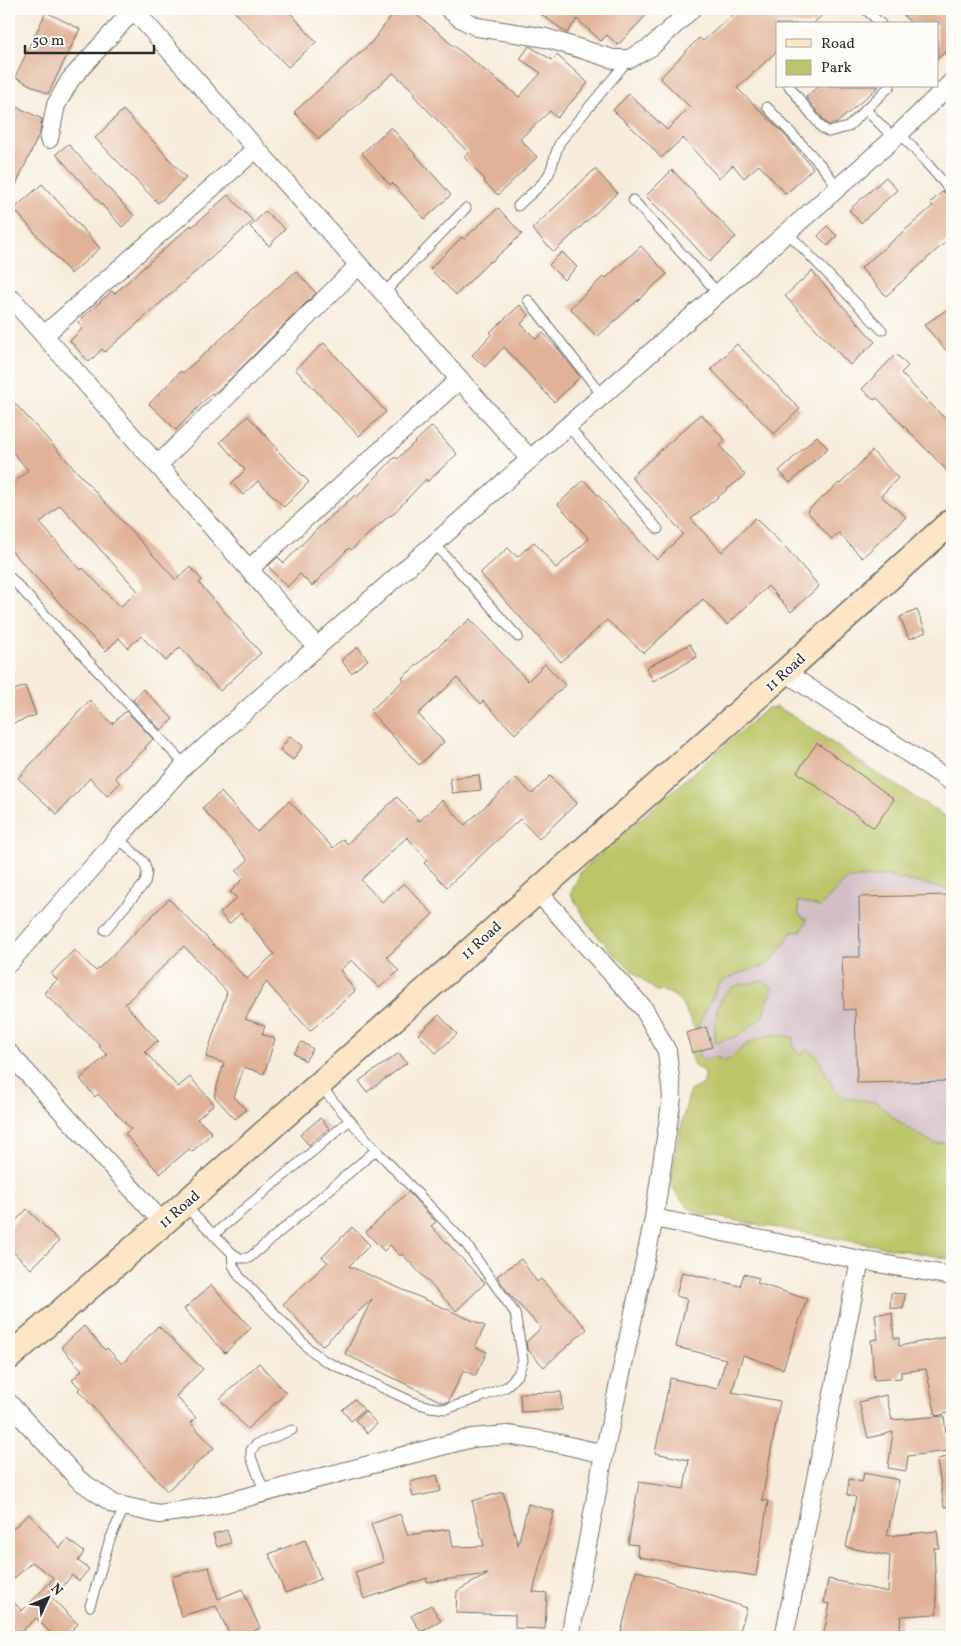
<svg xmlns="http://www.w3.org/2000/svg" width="961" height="1646" font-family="Vollkorn,serif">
  <rect width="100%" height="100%" fill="#fdfcf7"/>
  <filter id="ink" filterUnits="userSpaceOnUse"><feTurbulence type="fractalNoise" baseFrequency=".02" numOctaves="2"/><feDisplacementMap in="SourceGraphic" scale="10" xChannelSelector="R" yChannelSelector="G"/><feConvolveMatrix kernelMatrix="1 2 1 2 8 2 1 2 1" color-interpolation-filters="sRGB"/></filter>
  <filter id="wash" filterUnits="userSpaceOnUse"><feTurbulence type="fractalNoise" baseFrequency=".0096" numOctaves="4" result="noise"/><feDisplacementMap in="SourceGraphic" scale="20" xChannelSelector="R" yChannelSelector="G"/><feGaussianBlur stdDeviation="1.12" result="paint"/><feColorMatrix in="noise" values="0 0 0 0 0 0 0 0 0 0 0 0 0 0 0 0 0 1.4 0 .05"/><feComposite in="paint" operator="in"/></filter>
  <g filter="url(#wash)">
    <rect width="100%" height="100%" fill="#f7ecdb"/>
    <path fill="#d2bdc5" d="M886,876L952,890V1140L935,1144L900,1123L876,1102L844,1098L834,1089L818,1057L798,1053L793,1046L739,1049L727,1061L713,1057L705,1060L699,1057L698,1025L720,983L737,974L765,966L777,955L791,933L799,915L798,901L820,907L847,879Z"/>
    <path fill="#bac668" stroke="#72784a" d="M777,707L795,717L872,770L952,821V890L886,876L847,879L820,907L798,901L799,915L807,920L801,931L791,933L777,955L765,966L737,974L720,983L698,1025L699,1057L705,1060L713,1057L727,1061C744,1043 769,1028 794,1038L793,1046L798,1053L803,1054L806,1049L818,1057L834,1089L844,1098L876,1102L900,1123L935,1144L952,1140V1259L699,1214C687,1207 678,1200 673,1187C668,1174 686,1107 690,1091L704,1084L705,1072L694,1066L690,1053L696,1031C685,1012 681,990 656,991C620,960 592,938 571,893L581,871L767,708Z
      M763,981L773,988L762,1017L738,1036L715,1043C715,1024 713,1001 732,988C739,983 754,983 763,981Z"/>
    <g id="blocks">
      <path fill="#e1b298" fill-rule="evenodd" d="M232,9H287L316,42L288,67Z
        M397,9H409L446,38L445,39L519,97L541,73L520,59L529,46L552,60L557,55L588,83L557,118L550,111L520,139L537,157L498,195L484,182L485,180L464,157L469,153L413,95L416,93L393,73L319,139L294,112L370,44Z
        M534,9H652L618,45L607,35L601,41L577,19L567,33Z
        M739,9H828L813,24H777V51L737,88L782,132L813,168L786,194L759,165L744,178L733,165L719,178L683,138L661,158L646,141L613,110L629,94L667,130L690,107L660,78L699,38L703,41Z
        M898,9H952V46L937,59V24H912Z
        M46,12L80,29L48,94L15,77Z
        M818,86H879L837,123L830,125L826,123L806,97Z
        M9,103L42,119L40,132L9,200Z
        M123,110L155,143L186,178L158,203L95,138Z
        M391,127L451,195L425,219L392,183L390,185L362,153Z
        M68,144L134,216L122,227L56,154Z
        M595,169L617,193L554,252L532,229Z
        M672,170L736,237L709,262L681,231L646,196Z
        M886,177L897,190L861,223L849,210Z
        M42,184L100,248L71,274L14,209Z
        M943,191L948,196L952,198V236L886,296L861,268L933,206L930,203Z
        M228,195L253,221L105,352L102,349L89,362L70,341L83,328L78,322L112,291L114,294L191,225L192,227Z
        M498,208L522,234L491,262L490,261L456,295L430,269L462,237L464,239Z
        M265,211L285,229L269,246L250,227Z
        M827,226L837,236L828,246L818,236Z
        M641,246L667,274L597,337L570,308L604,276L606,278Z
        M562,252L577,267L564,280L549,265Z
        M296,271L316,293L225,384L213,394L212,393L176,430L149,404L181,371L183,373Z
        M812,271L875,342L850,365L785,296Z
        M520,305L529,315L521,324L536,339L543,333L558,349L580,377L554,402L504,347L485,367L472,355L492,334L490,332Z
        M952,306V357L924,325Z
        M324,343L386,412L359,436L295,369Z
        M737,344L800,409L774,434L711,369Z
        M896,354L908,366L901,373L952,426V476L877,398L874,400L862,389Z
        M9,397L176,580L190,567L202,580L199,583L261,653L220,691L180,647L166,661L141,636L128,648L119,638L106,651L74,619L9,548V488L28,470L9,448ZM60,505L138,591L120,607L83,568L81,570L40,523Z
        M701,414L725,440L720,446L745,475L691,519L722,552L755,518L788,550L819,586L791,612L768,586L727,625L703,599L644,653L607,620L561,662L480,573L508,548L517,557L534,542L556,568L589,539L558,504L584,480L657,560L683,534L664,511L631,477Z
        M248,416L277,448L276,449L309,482L284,507L258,481L243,495L232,483L245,470L220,442Z
        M432,426L457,454L427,482L426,479L391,516L390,515L351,550L349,548L312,586L300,574L287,587L268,566L278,557L284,563L316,530L355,495L357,497L395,457L397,459Z
        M817,436L828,448L790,483L779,471Z
        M872,451L898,478L881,496L906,517L862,558L839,533L831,539L807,511L839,483L840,484Z
        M917,610L926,632L909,639L900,617Z
        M470,619L528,681L545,664L565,685L515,734L483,701L481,704L457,678L418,714L444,742L419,765L370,711L404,680L402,678Z
        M690,644L697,657L653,681L646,668Z
        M358,647L368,660L351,673L341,660Z
        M25,686L36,715L9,725V692Z
        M143,689L173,719L161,730L133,700Z
        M90,700L112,724L126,711L153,739L145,747L146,748L115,777L120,783L107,796L90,778L57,814L18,778Z
        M290,736L303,746L293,760L280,750Z
        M817,743L894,799L874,828L797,772Z
        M479,775L481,790L452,793L450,778Z
        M550,776L577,803L539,839L520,819L447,887L424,863L427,860L407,837L361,880L382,902L404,883L433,914L387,957L399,971L379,988L352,960L340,970L355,991L310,1031L266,982L245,1019L265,1026L262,1034L275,1039L264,1074L244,1067L234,1097L246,1110L235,1119L214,1096L224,1063L206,1057L227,992L184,946L125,1004L159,1042L157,1041L145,1052L178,1087L190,1077L214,1104L197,1119L212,1133L192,1152L189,1149L160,1174L125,1134L131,1129L98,1094L95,1097L80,1079L107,1055L99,1047L100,1045L44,993L57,980L51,974L74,950L96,971L169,899L247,979L274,954L241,913L229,924L220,913L237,898L230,892L243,879L236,871L248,860L202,808L221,792L257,832L289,801L333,848L343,839L347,844L397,797L419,821L442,800L465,825L516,778L532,794Z
        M952,895V1081L857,1083L855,1009L844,1010L842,957H860L859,897Z
        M439,1015L457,1034L436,1053L418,1034Z
        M706,1027L712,1047L692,1053L686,1033Z
        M302,1042L313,1049L305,1061L294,1053Z
        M399,1053L407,1063L367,1092L359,1081Z
        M320,1118L329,1128L309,1145L300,1135Z
        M408,1192L436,1222L431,1226L485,1283L456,1311L402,1254L400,1256L390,1245L384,1251L366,1232Z
        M27,1209L59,1241L31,1269L9,1248V1228Z
        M352,1227L370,1245L349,1266L485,1326L475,1347L487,1352L475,1376L464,1370L448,1402H442L345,1354L372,1299L322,1346L283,1304L328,1262L322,1257Z
        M521,1259L537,1282L541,1279L587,1329L544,1367L527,1349L526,1342L541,1328L509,1294L497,1276Z
        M682,1272L740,1286L744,1274L759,1278L757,1283L807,1299L783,1369L743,1355L732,1392L780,1401L762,1500L768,1501L756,1576L639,1557L640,1556L637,1555L638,1545L628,1544L639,1482L684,1489L689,1460L655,1453L670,1378L717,1389L726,1359L676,1347L687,1299L676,1296Z
        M211,1285L251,1328L225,1353L184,1309Z
        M891,1293L905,1294L903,1309L890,1308Z
        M892,1313L894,1338H899V1346L952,1336V1412L936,1416L926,1369L901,1372V1378L874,1380L871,1340L878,1339L875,1314Z
        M84,1326L105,1350L107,1348L122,1364L158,1326L203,1369L176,1396L196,1418L191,1423L214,1448L167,1491L78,1390L80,1388L72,1380L82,1370L61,1347Z
        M259,1363L286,1393L247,1429L220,1399Z
        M561,1392L562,1410L521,1412L520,1393Z
        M886,1395L892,1420L944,1416L948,1451L908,1456L906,1471L888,1468L893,1432L868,1438L859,1402Z
        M355,1399L364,1410L351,1421L342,1410Z
        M365,1411L377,1424L367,1433L355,1420Z
        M952,1456V1506L944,1507L937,1459Z
        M864,1473L899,1480L887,1536L937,1531L939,1548H934L937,1614L901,1616L899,1637H823L830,1604L824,1603L828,1579L888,1592L890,1556L846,1547L856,1497L847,1495L849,1479L862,1482Z
        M437,1475L441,1491L413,1497L410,1482Z
        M503,1492L518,1545L528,1504L554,1511L533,1592L547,1593L545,1629L515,1628V1615L456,1613L457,1591L488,1574L427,1582V1578L364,1599L355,1572L384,1562L371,1524L400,1514L408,1535L450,1529L453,1547L484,1546L472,1501Z
        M29,1514L60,1548L67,1539L84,1552L78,1561L89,1569L79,1581L72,1575L53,1599L78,1624L65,1637H55L36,1618L16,1637H9V1597L22,1611L54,1578L32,1562L9,1583V1532Z
        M227,1530L231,1543L217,1547L213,1534Z
        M305,1540L321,1579L285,1593L269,1554Z
        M209,1567L218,1599L242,1589L260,1628L241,1637H231L216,1606L181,1616L171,1577Z
        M636,1570L747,1608L738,1637H620Z
        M431,1605L441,1621L421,1632L411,1616Z"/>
    </g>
  </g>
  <g filter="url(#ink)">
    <use href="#blocks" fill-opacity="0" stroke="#726f69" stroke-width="1"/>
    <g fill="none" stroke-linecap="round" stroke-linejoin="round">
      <g stroke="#726f69" stroke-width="11">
        <path id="lane" d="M865,9L881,24
          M789,86L822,128L829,132L848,127L890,86
          M767,107L820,164L838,187
          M865,109L894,138
          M900,133L952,192
          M633,200L718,293
          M518,206C528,195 546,184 551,169C554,160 556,151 560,142L629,59
          M787,232L882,330
          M384,293L466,208
          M528,300L602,395
          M568,426L658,529
          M434,543L518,637
          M9,576L185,765
          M105,930L145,883L147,872L144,862L118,838
          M184,1205L232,1253L240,1258H249L376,1150
          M213,1235L350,1120
          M232,1253L233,1265L239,1276L308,1348L325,1361L413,1402L430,1407L446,1409L479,1398L506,1387L518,1374L523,1360L515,1313L466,1244L376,1150L321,1087
          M265,1493L251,1457V1450L257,1444L292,1430
          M90,1606L110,1539L125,1506"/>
      </g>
      <g stroke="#726f69" stroke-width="20">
        <path id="street" d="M133,9L530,459
          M449,9L460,18L477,27L546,38L613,59H629L651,47L692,9
          M49,139L56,105L70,80L134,9
          M13,300L317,647
          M44,335L256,149
          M158,465L359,265
          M249,569L460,379
          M785,672L952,782
          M537,891L644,1009L667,1051L672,1097L654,1218L604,1454L570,1637
          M9,963L118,838L185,765L317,647L900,133L952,82
          M9,1053L163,1223
          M654,1218L860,1260L952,1276
          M9,1403L79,1480L114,1504L159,1514L213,1506L472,1438L508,1435L552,1442L604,1454
          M784,1637L860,1260"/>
      </g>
      <g stroke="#726f69" stroke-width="28">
        <path id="secondary" d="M9,1357L163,1223L785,672L952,521"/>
      </g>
      <use href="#lane" stroke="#fff" stroke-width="9"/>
      <use href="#street" stroke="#fff" stroke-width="18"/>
      <use href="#secondary" stroke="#fde5c5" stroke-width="25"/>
    </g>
  </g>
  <g text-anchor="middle" stroke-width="4" stroke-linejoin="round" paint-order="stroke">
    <g font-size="15" fill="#2b2b2b" stroke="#fdfcf7">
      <text transform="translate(785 672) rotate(-42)" y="5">11 Road</text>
      <text transform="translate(481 940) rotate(-42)" y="5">11 Road</text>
      <text transform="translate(179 1209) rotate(-41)" y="5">11 Road</text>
    </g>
  </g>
  <rect width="961" height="1646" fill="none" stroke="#fdfcf7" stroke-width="30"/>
  <rect x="776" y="22" width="162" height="65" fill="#fdfcf7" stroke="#a9a8a5"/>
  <rect x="786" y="39" width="25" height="8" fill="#fde5c5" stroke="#a9a8a5"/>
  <text x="821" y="48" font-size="15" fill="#2b2b2b">Road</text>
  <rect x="786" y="60" width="25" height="15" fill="#bac668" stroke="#a9a8a5"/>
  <text x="821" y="72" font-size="15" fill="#2b2b2b">Park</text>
  <g transform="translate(48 1598) rotate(46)" stroke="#fdfcf7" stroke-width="4" paint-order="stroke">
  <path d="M0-4L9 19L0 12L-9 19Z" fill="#2b2b2b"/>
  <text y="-8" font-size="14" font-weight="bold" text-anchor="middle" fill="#2b2b2b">N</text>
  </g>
  <path d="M25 45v8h129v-8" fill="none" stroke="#2b2b2b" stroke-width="2.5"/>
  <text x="32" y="45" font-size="15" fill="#2b2b2b" stroke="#fdfcf7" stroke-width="4" paint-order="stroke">50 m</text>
</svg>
